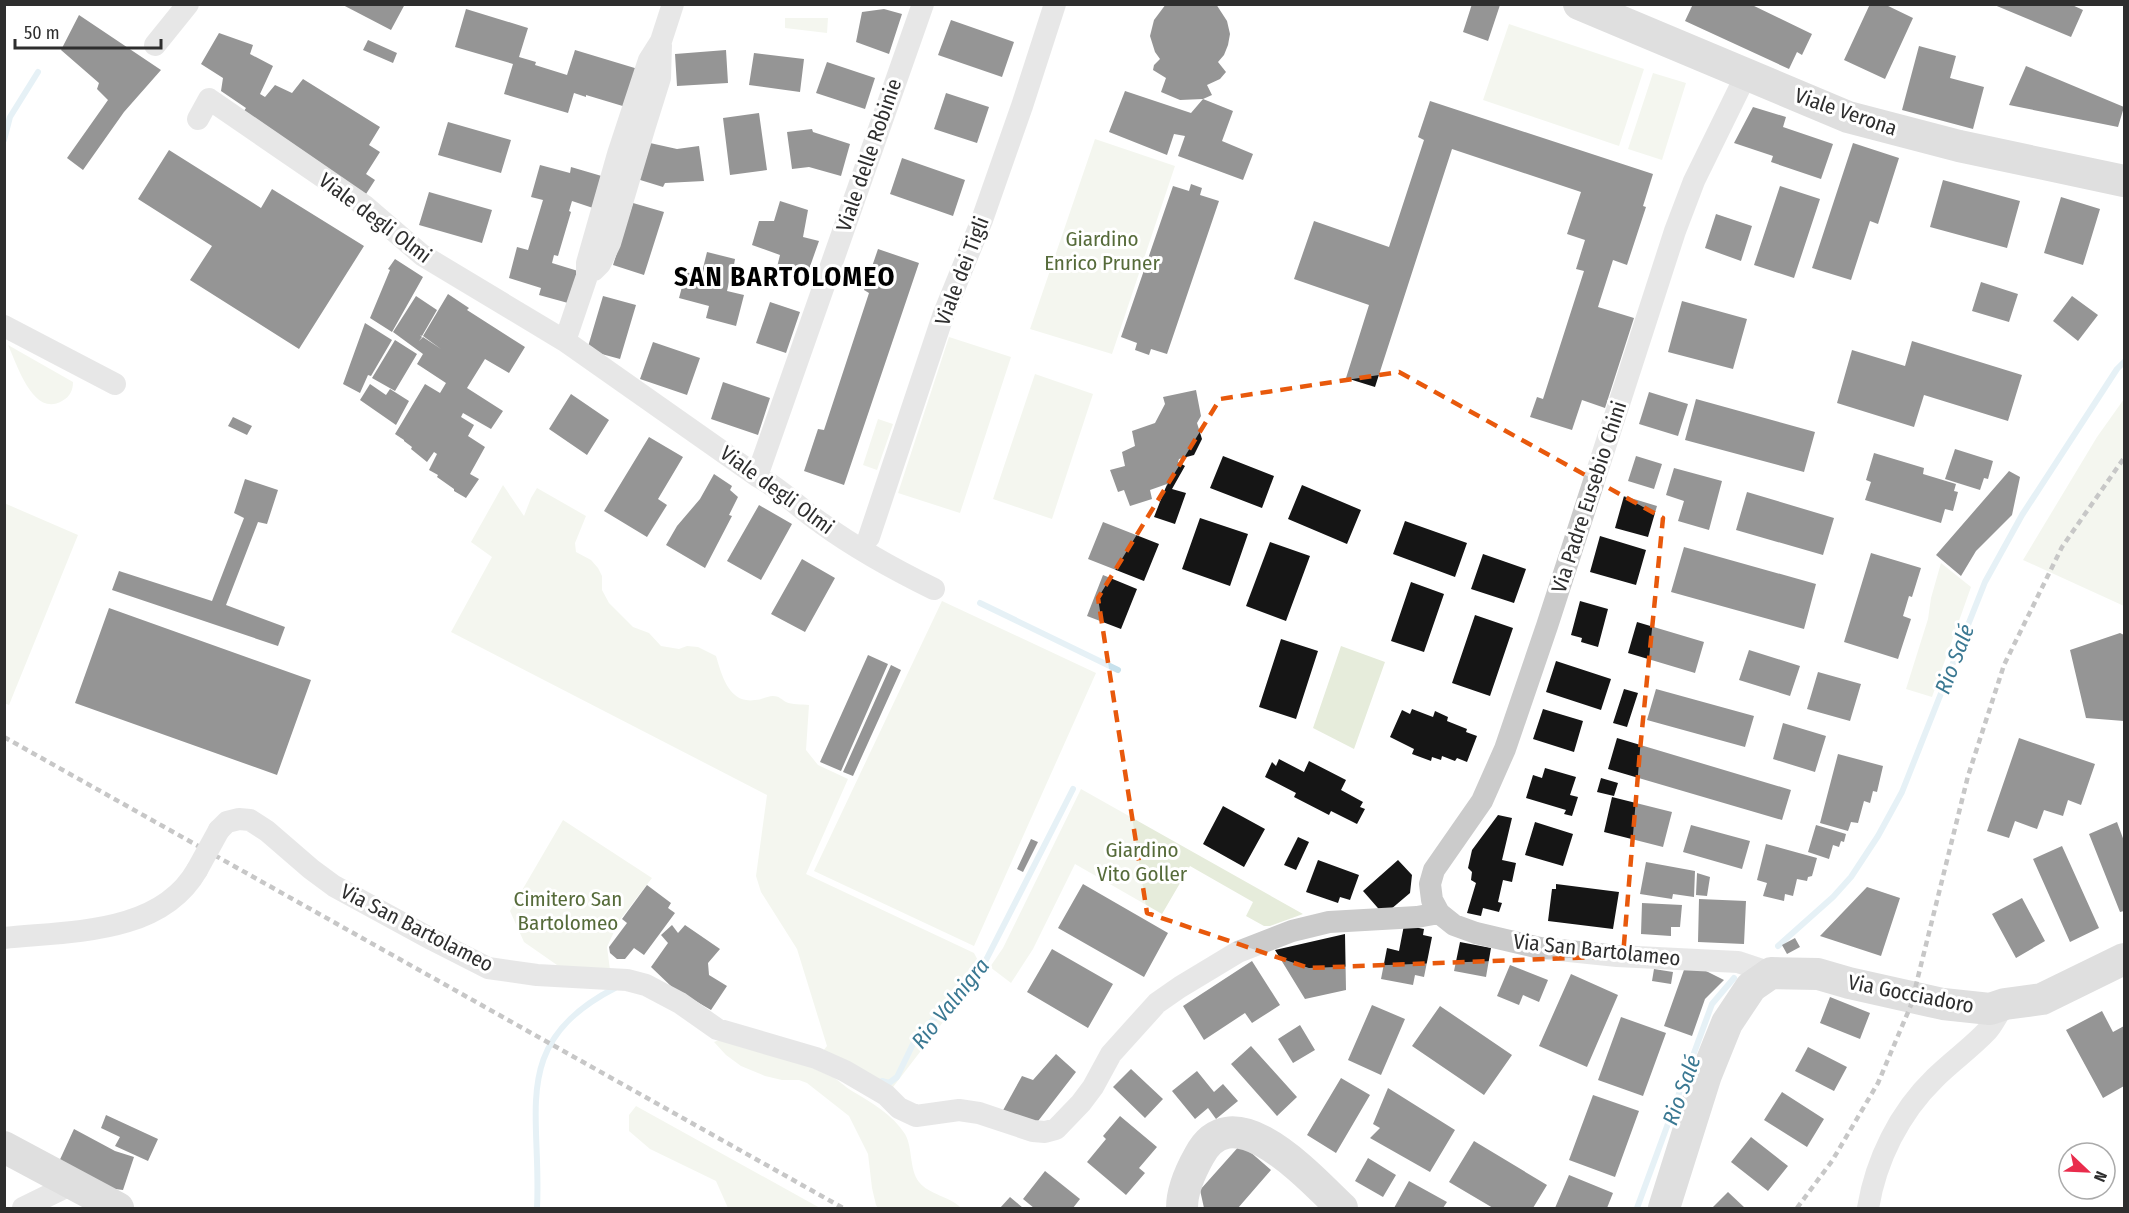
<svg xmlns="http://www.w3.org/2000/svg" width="2129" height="1213" font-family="'Fira Sans Condensed',sans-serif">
  <rect width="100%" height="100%" fill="#fff"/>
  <path fill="#e6ecdb" d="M785,18H828L827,33L785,28Z
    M1509,24L1644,69L1619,146L1483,100Z
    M1653,73L1686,83L1662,160L1628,149Z
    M1095,139L1175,166L1112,354L1030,329Z
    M949,337L1011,357L960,513L898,493Z
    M8,345L73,382C73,390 70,397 62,401C33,418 17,364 8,345Z
    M1035,374L1093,394L1052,519L993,499Z
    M2124,399V606L2023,560L2097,437Z
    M878,419L893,424L877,470L863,465Z
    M503,485L524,516L531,498L537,488L586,516L575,543L576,552L591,560L598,568L602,576V590L609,603L633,627L649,633L661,646L679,649L687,646L698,647L716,656C722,676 729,704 755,700C761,700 767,696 773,696C779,696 781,699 786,702C792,705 802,704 809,705L806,750L818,765L848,779L806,874L974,953L983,970L890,1091L819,1056L827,1046L797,949L761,892L756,876L767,795L451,632L492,557L471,542Z
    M4,503L78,535L9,705L4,703Z
    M1941,563L1971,587L1932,697L1906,689L1928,619L1931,598Z
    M942,601L1096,673L974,946L814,871Z
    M1341,646L1385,662L1354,749L1313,728Z
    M1081,789L1303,914L1270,926H1264L1246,916L1253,902L1190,866L1162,914L1075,864L1033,949L1011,983L990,967L1003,948Z
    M563,820L652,878L619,921L607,947L610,970L567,972L524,942L510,911Z
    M722,1039C759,1048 795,1059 830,1076C838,1079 845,1087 852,1091C871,1102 893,1115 905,1134C913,1148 909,1169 919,1182C929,1195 950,1196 961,1208H878L876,1205L872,1188L868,1154L849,1116L807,1083L799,1080H782L765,1076L741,1066L726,1055L714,1042Z
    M636,1106L820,1208H728L716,1181L650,1149L629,1131V1115Z"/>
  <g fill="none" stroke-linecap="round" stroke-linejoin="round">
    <path stroke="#c7e1ec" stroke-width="6" d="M4,140L10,117L38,72
      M980,603L1118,670
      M1778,946L1833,897L1851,877L1878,836L1902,792L1985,582L2022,515L2117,369L2124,362
      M882,1081L889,1083L897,1077L915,1040L985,962L1073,789
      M537,1208C542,1112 508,1043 615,988
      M1637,1208L1712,1004L1734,978"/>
  </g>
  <path fill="#151515" d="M341,4H405L391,30Z
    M1166,4H1216L1227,21L1230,34L1228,45L1224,55L1218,62L1226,72L1220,79L1207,85L1212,95L1203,99L1180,100L1161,92L1166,78L1153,70L1154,65L1160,59L1155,52L1150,36L1154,20Z
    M1472,4L1500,5L1488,41L1463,32Z
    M1693,4H1750L1812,34L1802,55L1797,52L1789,69L1685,21Z
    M1870,4H1884L1913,18L1885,79L1844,60Z
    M1992,4H2070L2083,10L2071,37Z
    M466,9L528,28L519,57L536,62L535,65L567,75L575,50L638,69L626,107L586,95V97L574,93L568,113L504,94L513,64L455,47Z
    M884,9L902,14L889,54L856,42L862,12Z
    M79,15L161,70L124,112L83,170L67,158L108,100L97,89L99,83L61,50Z
    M951,20L1014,42L1002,77L938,55Z
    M219,33L253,45L250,54L273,66L260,94L265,97L275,85L292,93L303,79L380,127L369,145L380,152L366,174L375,180L366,194L242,114L246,108L221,91L223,78L201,64Z
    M368,40L397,53L393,63L363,50Z
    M1919,46L1956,56L1950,78L1984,87L1973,129L1902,110Z
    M726,50L728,83L677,86L675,54Z
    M754,53L804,59L800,92L749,85Z
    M827,62L875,78L865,109L816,93Z
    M2026,66L2124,107L2118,127L2009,105Z
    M1125,91L1191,113L1203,99L1233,111L1222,141L1253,154L1243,180L1178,156L1185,136L1174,134L1167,155L1109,132Z
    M946,93L989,107L977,143L934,129Z
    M1430,101L1653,174L1643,206L1646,207L1627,265L1613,260L1598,307L1634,318L1605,408L1582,400L1572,430L1530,417L1537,397L1543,399L1584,271L1576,269L1585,240L1567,234L1581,192L1452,149L1375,387L1346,378L1369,305L1294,279L1314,221L1389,247L1424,140L1418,137Z
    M1753,107L1786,117L1783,127L1833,144L1821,179L1771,162L1773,156L1734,143Z
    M759,113L767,170L730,175L723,118Z
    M448,122L511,140L501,173L438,155Z
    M812,129L813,132L850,144L841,176L809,167L792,169L787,132Z
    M650,143L677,149L699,146L704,181L665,183L663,187L637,179Z
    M1853,143L1899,158L1878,224L1870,221L1851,280L1812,268Z
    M169,150L261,208L272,189L364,246L299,349L190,280L212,246L138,199Z
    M902,158L965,180L953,216L890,194Z
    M540,165L570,173L571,167L605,177L596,209L572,201L569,211L571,212L558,256L554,255L552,263L578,271L568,303L539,295L541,288L509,278L517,247L528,250L543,200L531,197Z
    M1943,180L2020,201L2007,248L1930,227Z
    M1191,184L1202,188L1200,195L1219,201L1167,354L1151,349L1149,355L1135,350L1137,343L1121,337L1173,186L1189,191Z
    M1780,186L1820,199L1794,278L1754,265Z
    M429,192L492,210L482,243L419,225Z
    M2061,197L2100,209L2083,265L2044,253Z
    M780,201L808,210L803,237L819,241L807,275L777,267L780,255L752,245L759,221H774Z
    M633,203L664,212L644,275L613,265Z
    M1716,214L1752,226L1741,261L1705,248Z
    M878,249L919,263L844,485L804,471L818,429L824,430L869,293L864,290Z
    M707,252L735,259L731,282H729L727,291L744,295L736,326L706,318L709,306L679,298L686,272L701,276Z
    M395,259L423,277L392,332L370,318L390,270L388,269Z
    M1981,282L2018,294L2009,322L1972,311Z
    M448,294L469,308L467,310L525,347L509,373L485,359L467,388L503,411L491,429L463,413L461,417L474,425L468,436L485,447L470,474L479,479L466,498L454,491V489L437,477L438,475L429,470L437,454L434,452L427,462L411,449L412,447L404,441V440L395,434L425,384L440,393L446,383L417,364L423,354L393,332L416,296L437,310L422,336L420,335L422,337L419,341L423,337L441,349L423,336Z
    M603,296L636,305L620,359L587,350Z
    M2072,296L2098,315L2078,341L2053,321Z
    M1682,301L1747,319L1733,369L1668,352Z
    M770,302L800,312L786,353L756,343Z
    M365,323L392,340L371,376L368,375L360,393L343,384Z
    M395,340L417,354L395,391L372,378Z
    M1912,341L2022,375L2008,421L1924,395L1914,427L1837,403L1852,350L1905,366Z
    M653,342L700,358L687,395L640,379Z
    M723,382L770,398L758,435L711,419Z
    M370,384L386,395L390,389L409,401L396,425L360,400Z
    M1196,390L1201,416L1197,423L1202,439L1194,455L1179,459L1178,462L1185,466L1172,489L1186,493L1175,524L1154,517L1167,484L1150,490L1152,499L1130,506L1124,490L1118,492L1110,470L1125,466L1122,452L1135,446L1132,431L1155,423L1165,404L1163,397Z
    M1649,392L1688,404L1678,436L1639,424Z
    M571,394L609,420L587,455L549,429Z
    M1696,399L1815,432L1804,472L1685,440Z
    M233,417L252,426L247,435L228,426Z
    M649,437L683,457L658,499L667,505L647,537L604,511Z
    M1955,449L1993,461L1988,479L1984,478L1980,490L1945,479Z
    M1874,453L1924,468L1923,474L1956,484L1954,491L1958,492L1953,511L1945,509L1941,523L1865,500L1871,482L1866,480Z
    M1223,456L1274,476L1262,508L1210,488Z
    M1636,456L1662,464L1654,489L1628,481Z
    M1674,468L1722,481L1709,530L1678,521L1684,501L1666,495Z
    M2009,471L2020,477L2012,515L1976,551L1961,576L1936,555Z
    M714,474L732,486L730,490L738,497L729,515L732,516L705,568L666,545L677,526L700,499Z
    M245,479L278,490L267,524L258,522L226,605L285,627L278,646L112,590L119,571L212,601L244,518L234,513Z
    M1302,485L1361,510L1347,544L1288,519Z
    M1747,492L1834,518L1823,555L1736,530Z
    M1624,496L1657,506L1648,537L1615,528Z
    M759,505L792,524L761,580L727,561Z
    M1200,518L1248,534L1230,586L1182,569Z
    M1405,521L1467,543L1455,577L1393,554Z
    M1103,522L1159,544L1144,581L1088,559Z
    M1600,536L1646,550L1636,585L1590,572Z
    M1270,542L1310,556L1286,621L1246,606Z
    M1684,547L1816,584L1804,629L1671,592Z
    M1871,553L1921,568L1912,597L1909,596L1903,616L1911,619L1898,659L1844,642Z
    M1483,554L1526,569L1514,603L1471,589Z
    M802,559L835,578L805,632L771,614Z
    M1103,575L1137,589L1121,629L1087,616Z
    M1411,582L1444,594L1424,652L1391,641Z
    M1580,601L1608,609L1598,647L1581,642L1582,638L1571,635Z
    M109,608L311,680L277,775L75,703Z
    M1475,615L1513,628L1490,696L1452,683Z
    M1637,622L1704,642L1695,673L1628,653Z
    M2120,633L2124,635V721L2086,718L2070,650Z
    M1281,639L1318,651L1296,719L1259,707Z
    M1749,650L1800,666L1790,696L1739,680Z
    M868,655L888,664L841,771L820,762Z
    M1556,661L1611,679L1601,710L1546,692Z
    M891,665L901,670L853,776L843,772Z
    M1818,672L1861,684L1850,721L1807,709Z
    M1624,689L1638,693L1627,727L1613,723Z
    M1656,689L1754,716L1745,747L1647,720Z
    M1412,709L1433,717L1435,711L1448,717L1447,721L1467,729L1466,732L1477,736L1467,762L1457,758L1455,761L1442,756L1441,760L1432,757L1431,761L1412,754L1414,749L1390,737L1402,710L1410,714Z
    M1543,709L1583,721L1574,752L1533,739Z
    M1783,723L1826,736L1815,772L1773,759Z
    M1617,738L1791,790L1782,820L1608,769Z
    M2019,738L2095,764L2081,805L2068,800L2063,816L2044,810L2037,829L2015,821L2009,838L1987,831Z
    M1838,754L1883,766L1877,792L1873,791L1870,803L1864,801L1858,823L1851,822L1848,831L1820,823Z
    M1279,759L1304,772L1309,761L1346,780L1341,790L1363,802L1360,807L1365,809L1357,824L1331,811L1329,815L1294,797L1296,793L1265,777L1272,762L1276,766Z
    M1545,768L1576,777L1570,795L1578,797L1572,816L1564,814L1566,810L1526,798L1533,775L1542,778Z
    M1601,778L1618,783L1614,796L1597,792Z
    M1612,797L1672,812L1663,847L1604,832Z
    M1223,806L1265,829L1244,867L1203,844Z
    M1498,815L1512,818L1502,860L1516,863L1512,882L1503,880L1498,902L1502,903L1499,912L1483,908L1481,916L1467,913L1476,883L1471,880L1472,872L1468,868L1472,850Z
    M1535,822L1573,834L1563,866L1525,855Z
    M2117,822L2124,841V911L2120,912L2089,834Z
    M1691,825L1750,841L1742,869L1683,852Z
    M1816,825L1846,834L1844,842L1841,841L1839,847L1833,845L1829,859L1808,852Z
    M1298,837L1309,842L1296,870L1284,865Z
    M1031,839L1038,842L1023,872L1017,869Z
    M1766,844L1817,858L1812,876L1808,877L1807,881L1797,879L1793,896L1785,894L1784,901L1763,896L1767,883L1757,880Z
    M2062,846L2099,928L2070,942L2033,859Z
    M1318,860L1359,875L1350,900L1340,897L1338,903L1306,892Z
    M1398,860L1412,875L1410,893L1384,915L1363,891Z
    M1646,862L1695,871L1694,897L1673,894L1672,899L1640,894Z
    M1697,873L1710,877L1707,896L1696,895Z
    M1083,884L1168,933L1144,977L1058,928Z
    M1556,884L1619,892L1613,929L1548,921L1552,889H1556Z
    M647,885L671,903L668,908L675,913L644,955L634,948L625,959H617L610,953L609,947L627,923L622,919Z
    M1867,887L1900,898L1881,956L1820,936Z
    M2022,898L2045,941L2016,958L1992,914Z
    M1699,899L1746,901L1744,944L1698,942Z
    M1642,903L1682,905L1680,927H1671V936L1641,934Z
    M672,925L678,933L685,925L720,949L708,963L709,975L727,986L711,1010L673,988L651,967L668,943L661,935Z
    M1404,925L1424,929L1423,935L1432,937L1424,977L1415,975L1413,985L1381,979L1387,948L1399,951Z
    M1345,934L1346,990L1305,999L1275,950Z
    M1795,938L1800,947L1787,954L1782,945Z
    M1460,942L1491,948L1486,977L1454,971Z
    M1052,949L1113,984L1088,1028L1027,992Z
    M1252,961L1280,1005L1252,1023L1245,1013L1204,1040L1183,1006Z
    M1510,965L1548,980L1539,1002L1523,995L1519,1005L1497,996Z
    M1685,967L1704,970L1724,980L1705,999L1692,1036L1664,1026Z
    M1654,969L1673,972L1671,984L1652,981Z
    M1571,974L1618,995L1587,1067L1539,1046Z
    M1830,997L1870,1013L1860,1039L1820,1023Z
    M1372,1005L1405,1019L1381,1075L1348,1060Z
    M1440,1006L1512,1055L1484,1095L1412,1046Z
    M2102,1011L2113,1032L2124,1026V1086L2103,1098L2066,1030Z
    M1621,1017L1666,1033L1643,1096L1598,1080Z
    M1300,1025L1315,1050L1293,1063L1278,1039Z
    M1251,1046L1297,1097L1277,1116L1231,1064Z
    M1808,1047L1847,1067L1834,1091L1795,1071Z
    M1056,1054L1076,1072L1035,1125L1001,1114L1022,1076L1033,1080Z
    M1131,1069L1163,1099L1145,1118L1113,1087Z
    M1197,1071L1214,1092L1223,1084L1238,1101L1216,1119L1208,1108L1195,1119L1172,1091Z
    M1341,1078L1370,1095L1336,1153L1307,1135Z
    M1388,1088L1455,1130L1430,1172L1370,1138L1380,1128L1373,1124Z
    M1782,1092L1824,1119L1807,1147L1764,1120Z
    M1593,1095L1639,1111L1615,1177L1569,1160Z
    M106,1115L158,1139L148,1161L115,1146L120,1137L101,1128Z
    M1120,1116L1157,1147L1139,1168L1145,1173L1126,1195L1087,1162L1106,1139L1103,1136Z
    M74,1129L115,1151L134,1157L123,1190L92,1186L57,1166Z
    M1751,1137L1788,1166L1768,1191L1731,1162Z
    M1474,1141L1547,1185L1533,1208H1493L1449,1182Z
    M1241,1144L1271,1170L1238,1208H1204L1200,1190Z
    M1368,1158L1396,1175L1383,1197L1355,1181Z
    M1045,1171L1080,1199L1073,1208H1034L1023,1199Z
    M1569,1175L1613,1193L1607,1208H1555Z
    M1409,1181L1447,1202L1443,1208H1394Z
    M1728,1192L1745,1208H1712Z
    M1010,1197L1023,1208H1000Z"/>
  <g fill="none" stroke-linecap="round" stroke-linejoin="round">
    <path stroke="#cbcbcb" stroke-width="22" d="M155,45L188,4
      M1746,75L1694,181L1675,231L1547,626L1505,749L1482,801L1434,870L1430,884L1432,900L1439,913L1454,925L1476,933L1540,948L1617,956L1738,962L1771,973
      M198,119L209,99L365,206L422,255L565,341L757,476C781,489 799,508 821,523C857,549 895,570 934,589
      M594,270L600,264L610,243L644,129L660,78L661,45
      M4,326L115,384
      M565,341L587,276V263L618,154L649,60L661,41L673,4
      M757,476L923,4
      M869,537L943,316L982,220L1022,106L1055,4
      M219,830L227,822L239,819L250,820L267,831L311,869L334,886L433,940L488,968L537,975L627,980L646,985L680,1003L717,1029L816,1058L845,1071L886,1095L899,1108L916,1116L959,1110L979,1113L1033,1131L1045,1132L1056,1129L1081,1103L1093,1087L1111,1054L1157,1003L1180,987L1238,952L1292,931L1329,922L1417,917L1439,913
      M4,938C69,931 160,935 197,870
      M23,1208L72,1184
      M1868,1208C1876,1160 1899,1113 1935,1078C1951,1062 1971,1048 1987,1031C1994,1023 1998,1013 2005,1004"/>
    <path stroke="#b8b8b8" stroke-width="32" d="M1579,4L1848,117L1959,146L2124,181
      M4,1147L118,1208
      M1182,1208C1182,1190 1190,1172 1199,1156C1233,1090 1312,1180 1342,1208
      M1664,1208L1706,1075L1727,1023L1751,987L1771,973L1818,974L1849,983L1943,1004L1990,1009L2005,1004L2042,999L2124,959"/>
    <path stroke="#838383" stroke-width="4.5" stroke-dasharray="6 4.5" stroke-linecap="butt" d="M4,737L843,1208
      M1797,1208L1832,1161L1878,1083L1911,1005L1968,776L2004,665L2062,547L2124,458"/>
    <path stroke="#cbcbcb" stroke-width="22" d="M197,870L219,830"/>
  </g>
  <path d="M0 0H2129V1213H0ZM1399,372L1663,518L1640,750L1623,956L1309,968L1147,913L1098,598L1220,399Z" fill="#fff" fill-opacity=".55" fill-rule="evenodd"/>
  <path fill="none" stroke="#e8590c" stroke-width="4.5" stroke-dasharray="12 8" stroke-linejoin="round" d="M1399,372L1663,518L1640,750L1623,956L1309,968L1147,913L1098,598L1220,399Z"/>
  <g text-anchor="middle" stroke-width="6" stroke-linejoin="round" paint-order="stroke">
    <g font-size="21" fill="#2e2e2e" stroke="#fff">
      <text transform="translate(1846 112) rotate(19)" y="7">Viale Verona</text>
      <text transform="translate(869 155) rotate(-71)" y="7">Viale delle Robinie</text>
      <text transform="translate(375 218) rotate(37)" y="7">Viale degli Olmi</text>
      <text transform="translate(962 271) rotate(-69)" y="7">Viale dei Tigli</text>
      <text transform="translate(777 490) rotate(36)" y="7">Viale degli Olmi</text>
      <text transform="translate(1589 497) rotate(-72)" y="7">Via Padre Eusebio Chini</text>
      <text transform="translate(417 928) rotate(27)" y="7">Via San Bartolameo</text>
      <text transform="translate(1597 950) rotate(6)" y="7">Via San Bartolameo</text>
      <text transform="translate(1911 994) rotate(11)" y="7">Via Gocciadoro</text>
    </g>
    <g font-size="21" fill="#566b3a" stroke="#fff">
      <text x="1102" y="246">Giardino<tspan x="1102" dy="24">Enrico Pruner</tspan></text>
      <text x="1142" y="857">Giardino<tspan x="1142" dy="24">Vito Goller</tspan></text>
      <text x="568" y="906">Cimitero San<tspan x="568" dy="24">Bartolomeo</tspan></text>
    </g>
    <g font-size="22" font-style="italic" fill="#3a7892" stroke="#fff">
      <text transform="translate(1954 659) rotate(-69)" y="8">Rio Salé</text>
      <text transform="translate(950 1003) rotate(-51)" y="8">Rio Valnigra</text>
      <text transform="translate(1681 1090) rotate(-70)" y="8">Rio Salé</text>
    </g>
    <g font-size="27" font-weight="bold" letter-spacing="1.5" fill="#000" stroke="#fff">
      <text x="785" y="286">SAN BARTOLOMEO</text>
    </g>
  </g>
  <rect width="2129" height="1213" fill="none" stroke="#2e2e2e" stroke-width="12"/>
  <g transform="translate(2087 1171) rotate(113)"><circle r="28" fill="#ffffff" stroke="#ababab" stroke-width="1.5"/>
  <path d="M0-4.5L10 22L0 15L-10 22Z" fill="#e92c4c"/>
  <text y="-9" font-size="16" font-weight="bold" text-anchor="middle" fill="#2e2e2e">N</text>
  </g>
  <path d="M15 39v9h146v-9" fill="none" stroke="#2e2e2e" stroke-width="3"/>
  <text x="24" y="39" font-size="18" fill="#2e2e2e" stroke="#ffffff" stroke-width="4.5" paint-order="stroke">50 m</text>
</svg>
